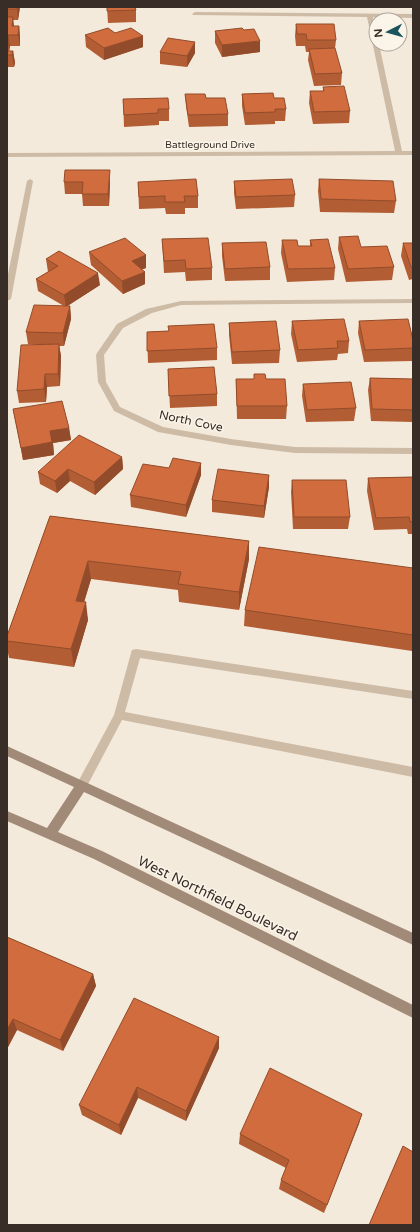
<svg xmlns="http://www.w3.org/2000/svg" width="420" height="1232" font-family="'Varela Round',sans-serif">
  <rect width="100%" height="100%" fill="#f4eadb"/>
  <g fill="none" stroke-linecap="round" stroke-linejoin="round">
    <path fill="#cdbba6" fill-rule="evenodd" d="M136,649L413,691V699L140,658L125,712L413,767V777L122,720L86,788L82,790L78,788L76,785L78,782L114,715L131,653L132,650Z"/>
    <path fill="#cdbba6" fill-rule="evenodd" d="M195,12L413,14V18L373,17L376,30V44H379L402,151H413V155L7,157V153L395,151L367,17L193,15L192,14Z
      M30,179L33,181L11,299L7,301V279L27,181Z
      M413,299V303L181,305L152,313L123,328L104,355L106,382L120,407L163,427L231,439L295,447L413,448V454L295,453L231,445L158,432L114,411L98,382L96,355L97,353L117,324L146,309L181,301Z"/>
    <path fill="#a18a77" fill-rule="evenodd" d="M7,746L413,933V945L84,792L58,832L102,851L413,1005V1018L94,859L7,821V811L47,828L74,787L7,756Z"/>
  </g>
  <path fill="#b35d34" d="M7,7H20L18,20H13L14,26H19L20,37V46H10L9,51H13L15,63L14,67H7Z
    M107,7L136,10V22L108,23Z
    M296,24L336,40L335,49L342,73L341,85L314,86L308,60L309,52H306L305,46H296L295,36Z
    M244,30L260,52L222,57L215,43V31Z
    M85,35L143,36V47L104,60L86,47Z
    M160,52L195,53L187,67L160,64Z
    M323,87L350,111L349,123L313,124L309,103L310,91H323Z
    M185,94L206,98L228,114V126L189,127L186,106Z
    M242,94L274,98L286,109L285,121H275V124L245,125L242,106Z
    M123,99L169,109V121H159V125L124,127Z
    M319,179L396,201L394,213L320,212L318,191Z
    M234,181L295,195L294,207L236,209L234,193Z
    M64,182H110L109,206H83L82,194H65Z
    M138,182L198,196V208H185V214H166L165,208L139,209Z
    M339,237L361,247L394,267L392,280L346,282L338,249Z
    M162,239L212,268V280L186,281L185,272L164,273Z
    M282,240L298,246H310V240L335,268L334,280L287,282L281,253Z
    M222,243L270,267V280L225,281L222,256Z
    M403,243H413V279L409,280L401,256Z
    M89,252L146,255V268L142,269L145,284L123,294L91,265Z
    M46,259L100,285L67,306H70L71,319L64,346H59L61,356L60,386L47,387L46,402L19,403L17,391L40,345L28,344L26,332L64,306L38,291L36,279L48,272Z
    M292,321L349,341L348,353L338,354L337,360L297,362L291,334Z
    M359,321L413,340V361L364,362L358,333Z
    M229,323L280,350L279,363L232,364L229,335Z
    M168,326L217,348V360L148,363L147,332L169,331Z
    M168,369L217,394V406L170,408Z
    M254,374L266,379L287,406L286,419H237L236,379H254Z
    M370,378L413,379V422L371,421L368,390Z
    M303,384L356,408L354,421L306,422L302,396Z
    M13,409L69,428L71,440L53,443L54,455L23,460Z
    M122,457L123,469L95,495L70,481L57,493L40,484L38,472Z
    M201,463V475L186,517L131,507L130,495L169,468Z
    M269,475V487L264,518L212,512V500Z
    M413,477V534H408L407,529L374,530L367,491L368,478Z
    M292,480L350,517L348,529H293L291,492Z
    M50,516L249,541V559L239,610L179,602L178,590L91,579L84,602L88,620L74,667L9,658L7,648V636Z
    M413,568V644L412,651L244,626L245,610Z
    M7,937L93,974L96,986L63,1051L17,1030L7,1049Z
    M219,1037V1048L186,1121L138,1098L121,1135L82,1115L79,1105Z
    M362,1114L324,1213L279,1189L281,1180L286,1168L239,1144L240,1134Z
    M403,1146L413,1225H369L399,1156Z"/>
  <path fill="#924c2b" d="M17,7H20L18,20L17,9Z
    M13,17L14,28L12,26Z
    M19,26L20,37V46L18,35Z
    M8,35L10,46L9,52L8,40Z
    M143,36V47L104,60V48Z
    M260,41V52L222,57V45Z
    M195,42V53L187,67V56Z
    M13,51L15,63L14,67L12,55Z
    M110,170V182L109,206L108,194Z
    M146,255V268L132,273V261Z
    M145,272V284L123,294L122,281Z
    M98,273L100,285L66,307L64,295Z
    M70,306L71,319L64,346L63,333Z
    M59,344L61,356L60,386L58,374Z
    M45,374L47,387L46,402L44,389Z
    M69,428L71,440L53,443L54,455L23,460L21,448L50,431Z
    M122,457L123,469L95,495L94,482Z
    M201,463V475L186,517V505Z
    M68,469L70,481L57,493L55,481Z
    M269,475V487L264,518V506Z
    M249,541V559L239,610V592Z
    M88,561L91,579L79,619L76,601Z
    M86,602L88,620L74,667L71,649Z
    M93,974L96,986L63,1051L60,1040Z
    M13,1019L17,1030L7,1049V1030Z
    M219,1037V1048L186,1121V1111Z
    M137,1087L138,1098L121,1135L119,1125Z
    M362,1114L359,1124L324,1213L327,1205Z"/>
  <path fill="#d06c3d" stroke="#924c2b" d="M7,7H17V9H7Z
    M107,7H135L136,10L107,11Z
    M7,17H13L12,26H19L18,35H8V40H7Z
    M296,24H334L336,40H307L306,34H297Z
    M108,28L115,33L131,28L143,36L104,48L85,35Z
    M242,28L244,30L254,29L260,41L222,45L215,31Z
    M168,38L195,42L187,56L160,52Z
    M335,48L342,73L315,74L309,49Z
    M7,51H13L12,55H7Z
    M344,86L350,111L314,112L310,91H324L323,87Z
    M273,93L274,98H284L286,109H275V112L245,113L242,94Z
    M185,94H205L206,98H225L228,114L188,115Z
    M168,98L169,109H158V113L124,115L123,99Z
    M65,170H110L108,194H82L83,182H64Z
    M196,179L198,196H184L185,202H165V196L139,197L138,182Z
    M292,179L295,195L236,197L234,181Z
    M319,179L393,181L396,201L321,199Z
    M358,236L361,247L387,246L394,267L348,269L339,237Z
    M125,238L146,255L132,261L145,272L122,281L89,252Z
    M208,238L212,268L186,269L185,260L164,261L162,239Z
    M328,239L335,268L288,269L282,240H297L298,246H312L310,240Z
    M266,242L270,267L225,269L222,243Z
    M403,243H413V267H411Z
    M59,251L98,273L64,295L36,279L58,266L46,259Z
    M34,305L70,306L63,333L26,332Z
    M344,319L349,341H337L338,348L298,350L292,321Z
    M408,319L413,340V348L365,350L359,321Z
    M276,321L280,350L232,352L229,323Z
    M214,324L217,348L147,351V332L169,331L168,326Z
    M59,344L58,374H45L44,389L17,391L21,345Z
    M214,367L217,394L169,396L168,369Z
    M254,374H265L266,379H285L287,406H237L236,379H254Z
    M370,378L413,379V410L372,409Z
    M351,382L356,408L307,410L303,384Z
    M62,401L69,428L50,431L52,442L21,448L13,409Z
    M79,435L122,457L94,482L68,469L55,481L38,472Z
    M173,458L201,463L186,505L130,495L143,464L169,468Z
    M218,469L269,475L264,506L212,500Z
    M413,477V521L410,522L409,517L376,518L368,478Z
    M292,480H346L350,517H294Z
    M50,516L249,541L239,592L178,584L181,572L88,561L76,601L86,602L71,649L7,641V636Z
    M259,547L413,568V635L245,610Z
    M7,937L93,974L60,1040L13,1019L7,1030Z
    M134,998L219,1037L186,1111L137,1087L119,1125L79,1105Z
    M270,1068L362,1114L327,1205L281,1180L289,1160L240,1134Z
    M403,1146L413,1152V1225H369Z"/>
  <g text-anchor="middle" stroke-width="3" stroke-linejoin="round" paint-order="stroke">
    <g font-size="10" fill="#392e27" stroke="#fbf4e8">
      <text x="210" y="148">Battleground Drive</text>
    </g>
    <g font-size="12" fill="#392e27" stroke="#fbf4e8">
      <text transform="translate(191 421) rotate(12)" y="4">North Cove</text>
    </g>
    <g font-size="14" fill="#392e27" stroke="#fbf4e8">
      <text transform="translate(218 898) rotate(26)" y="5">West Northfield Boulevard</text>
    </g>
  </g>
  <rect width="420" height="1232" fill="none" stroke="#392e27" stroke-width="16"/>
  <g transform="translate(388 32) rotate(264)"><circle r="19" fill="#fbf4e8" stroke="#ada59b"/>
  <path d="M0-3L7 15L0 10L-7 15Z" fill="#19545e"/>
  <text y="-6" font-size="11" font-weight="bold" text-anchor="middle" fill="#392e27">N</text>
  </g>
</svg>
